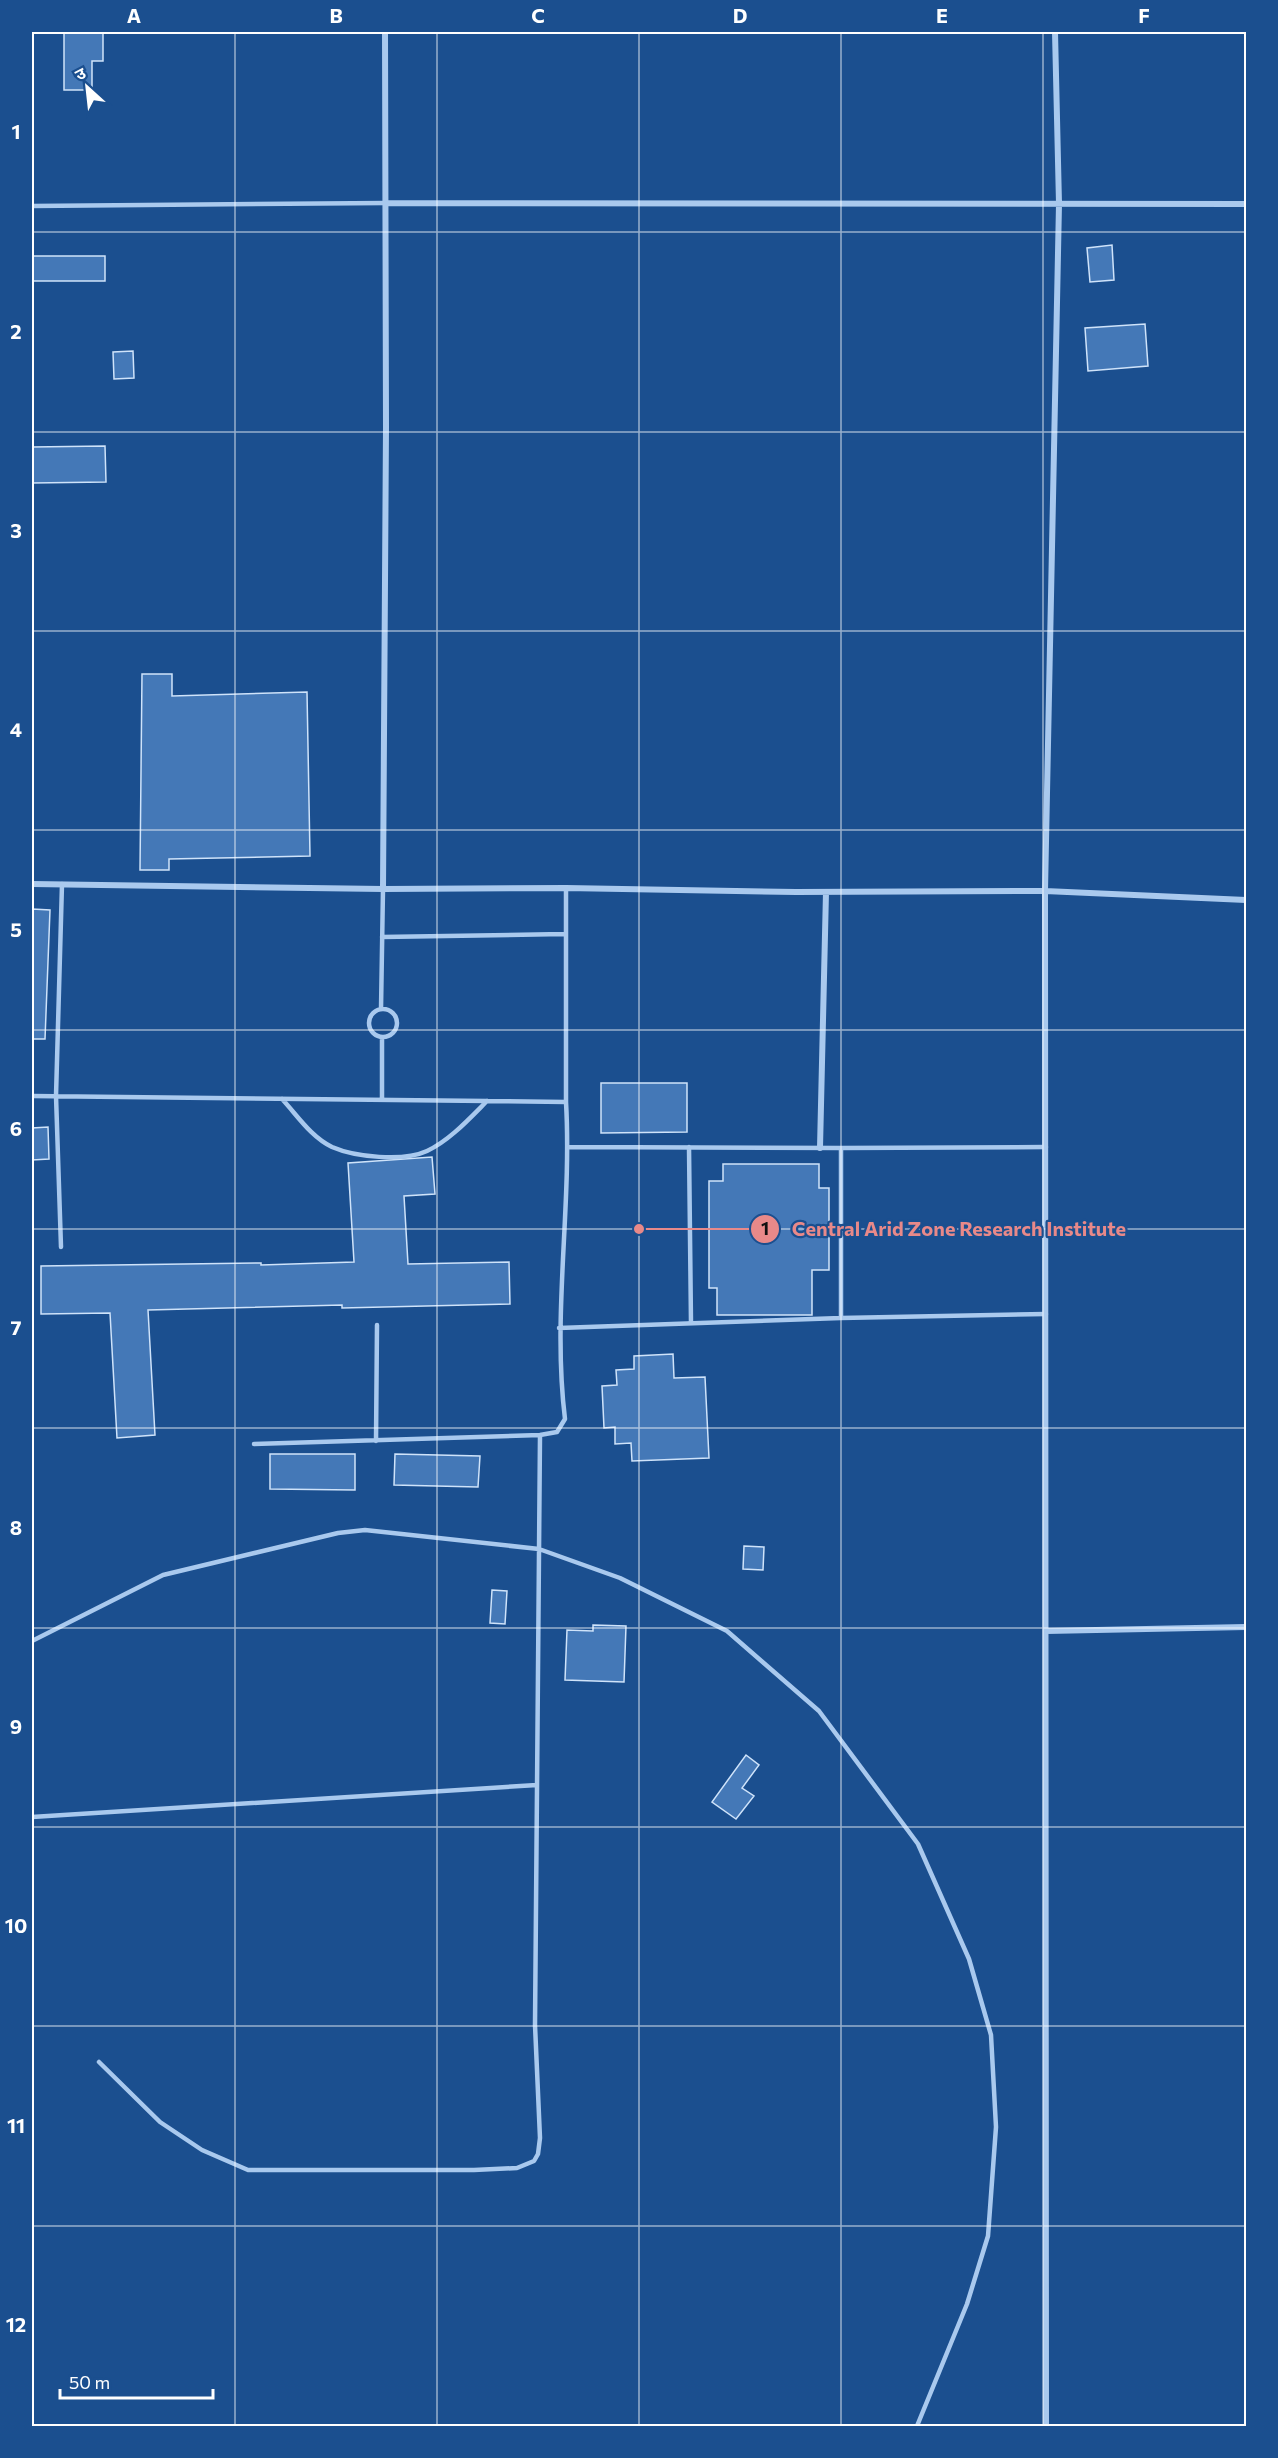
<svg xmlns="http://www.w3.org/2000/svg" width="1278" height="2458" font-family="Commissioner,'Noto Sans Devanagari',sans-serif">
  <rect width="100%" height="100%" fill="#1b4f8f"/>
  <path fill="#4478b7" stroke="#cfe3fa" stroke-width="1.5" d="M64,32H103V61H92V90H64Z
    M1112,245L1114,280L1090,282L1087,248Z
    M32,256H105V281H32Z
    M1145,324L1148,366L1088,371L1085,328Z
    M133,351L134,378L114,379L113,352Z
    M105,446L106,482L32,483V447Z
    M142,674H172V696L307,692L310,856L169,859V870H140Z
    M32,909L50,910L45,1039H32Z
    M601,1083H687V1132L601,1133Z
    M48,1127L49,1159L32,1160V1128Z
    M432,1157L435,1194L404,1196L408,1264L509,1262L510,1304L342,1308V1305L148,1310L155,1435L117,1438L110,1313L41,1314V1266L261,1263V1265L354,1262L348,1163Z
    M723,1164H819V1188H829V1270H812V1315H717V1288H709V1181H723Z
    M673,1354L674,1378L705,1377L709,1458L632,1461L631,1443L615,1444V1427L604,1428L602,1386L617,1385L616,1370L634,1369V1356Z
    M270,1454H355V1490L270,1489Z
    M395,1454L480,1456L478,1487L394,1485Z
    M744,1546L764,1547L763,1570L743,1569Z
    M492,1590L507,1591L505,1624L490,1623Z
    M593,1625L626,1626L624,1682L565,1680L567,1630L593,1631Z
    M746,1755L759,1765L742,1788L754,1796L736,1819L712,1802Z"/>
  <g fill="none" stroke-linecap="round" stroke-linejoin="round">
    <path stroke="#a9c9ee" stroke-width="4.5" d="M32,206L386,203
      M382,937L564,934
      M381,1009L383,889
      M369 1023a14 14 0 1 1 28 0a14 14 0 1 1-28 0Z
      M382,1037V1100
      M32,1096L566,1102V888
      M282,1099C297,1115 311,1137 332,1147C355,1157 403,1162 427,1151C450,1140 469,1119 487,1101
      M568,1147L841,1148V1318L1046,1314
      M689,1147L691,1323
      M841,1148L1046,1147
      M61,1247L56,1096L62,884
      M559,1328L841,1318
      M376,1441L377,1325
      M254,1444L540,1435L557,1432L565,1419C552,1314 572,1208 566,1102
      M32,1641L163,1575L338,1533L365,1530L539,1549L620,1578L727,1631L819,1711L918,1844L969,1959L991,2035L996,2127L988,2236L967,2304L917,2426
      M32,1817L537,1785
      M99,2062L160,2122L202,2150L248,2170H474L517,2168L534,2161L538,2154L540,2138L535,2025L540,1435"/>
    <path stroke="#a9c9ee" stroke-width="6" d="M386,203L1246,204
      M32,884L383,889L386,427L385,32
      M383,889L566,888L796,892L1045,891L1246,900
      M820,1148L826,892
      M1046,1631L1246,1627
      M1046,2426L1045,891L1059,204L1055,32"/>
  </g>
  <path fill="none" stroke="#fff" stroke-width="1.5" stroke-opacity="0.55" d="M235,32V2426M437,32V2426M639,32V2426M841,32V2426M1043,32V2426M32,232H1246M32,432H1246M32,631H1246M32,830H1246M32,1030H1246M32,1229H1246M32,1428H1246M32,1628H1246M32,1827H1246M32,2026H1246M32,2226H1246"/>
  <path fill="none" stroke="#e88989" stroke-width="2" d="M639 1229L765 1229"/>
  <g fill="#e88989" stroke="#1b4f8f" stroke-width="2">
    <circle cx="639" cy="1229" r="6"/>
    <circle cx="765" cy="1229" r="15"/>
  </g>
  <g font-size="18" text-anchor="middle" font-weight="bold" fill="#111">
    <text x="765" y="1235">1</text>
  </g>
  <g font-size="20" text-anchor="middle" font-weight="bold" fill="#e88989" stroke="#1b4f8f" stroke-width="4.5" stroke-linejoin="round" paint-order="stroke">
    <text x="959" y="1236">Central Arid Zone Research Institute</text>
  </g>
  <rect width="1278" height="2458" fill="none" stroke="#1b4f8f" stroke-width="66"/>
  <g transform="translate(87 87) rotate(333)" stroke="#1b4f8f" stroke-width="4.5" paint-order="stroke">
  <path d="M0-4.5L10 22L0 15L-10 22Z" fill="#ffffff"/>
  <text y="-9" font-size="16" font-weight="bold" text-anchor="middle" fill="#ffffff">उ</text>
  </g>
  <path d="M60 2389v9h153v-9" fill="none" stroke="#ffffff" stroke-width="3"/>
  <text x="69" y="2389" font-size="18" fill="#ffffff" stroke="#1b4f8f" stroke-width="4.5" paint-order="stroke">50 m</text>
  <rect x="33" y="33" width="1212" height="2392" fill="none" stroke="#fff" stroke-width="2"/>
  <g font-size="20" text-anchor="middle" font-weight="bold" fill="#fff">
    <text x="134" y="23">A</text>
    <text x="336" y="23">B</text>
    <text x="538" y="23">C</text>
    <text x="740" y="23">D</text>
    <text x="942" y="23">E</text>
    <text x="1144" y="23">F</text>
    <text x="16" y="139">1</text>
    <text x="16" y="339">2</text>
    <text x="16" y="538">3</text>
    <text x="16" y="737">4</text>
    <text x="16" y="937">5</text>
    <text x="16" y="1136">6</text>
    <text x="16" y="1335">7</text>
    <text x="16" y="1535">8</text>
    <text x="16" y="1734">9</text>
    <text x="16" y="1933">10</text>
    <text x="16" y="2133">11</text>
    <text x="16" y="2332">12</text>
  </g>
</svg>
